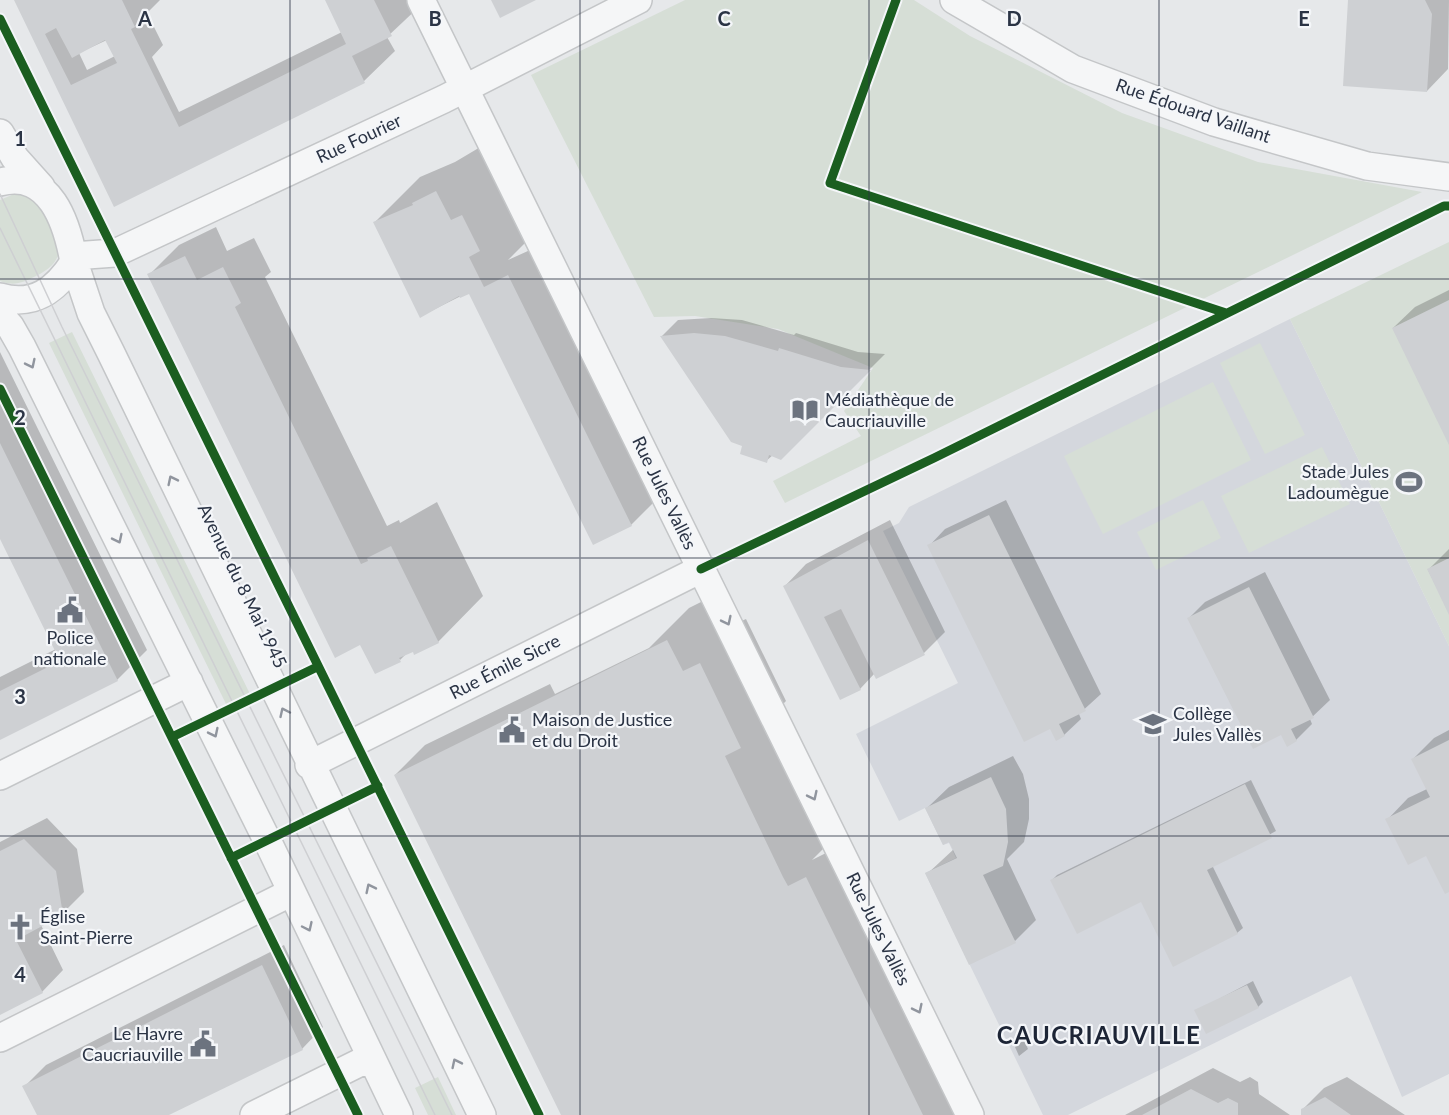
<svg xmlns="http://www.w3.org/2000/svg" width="1449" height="1115" font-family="Lato,sans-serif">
  <rect width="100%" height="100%" fill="#e6e8ea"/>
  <path fill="#d4d7dd" d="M1290,319L1449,646V1074L1402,1097L1351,976L1068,1115H1043L925,873L956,858L949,843L943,845L925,808L899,821L856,734L958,683L883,531L899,523L909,507Z"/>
  <path fill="#d6ded6" d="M685,0H914L970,36L1122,113L1258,162L1422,192L785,503L773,481L861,436L844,411L873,368L778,329L695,316L654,317L531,75Z
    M19,192L36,198C52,228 79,255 36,276C23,282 15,287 0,281V200Z
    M1449,242V646L1290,319Z
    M72,332L250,694L227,706L49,343Z
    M1260,343L1305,435L1265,454L1220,363Z
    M1213,382L1251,460L1103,534L1064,456Z
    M1322,447L1350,504L1249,553L1221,496Z
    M1203,500L1221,538L1156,570L1137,532Z
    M438,1077L456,1115H428L415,1088Z"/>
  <path fill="#0003" fill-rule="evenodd" d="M15,0H160L147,13L163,45L152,57L179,112L342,32L326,0H419L421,5L387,37L395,51L364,81L115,205ZM107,40L115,56L87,70L79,53Z
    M1349,0H1449L1448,69L1427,91Z
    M482,146L528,240L508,260L539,246L661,495L631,525L477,288L421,316L375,222L420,177L455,162Z
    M216,227L227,251L254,238L271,272L265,277L387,526L399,520L400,523L437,502L483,596L438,642L407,653L400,660L149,275L179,245Z
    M1449,290V442L1393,328L1415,307Z
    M711,318L742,320L794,335L796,333L858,352L885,354L781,458L773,455L766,461L744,445L662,336L678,320Z
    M0,352L147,650L117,680L0,738V677L56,649L0,536Z
    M1006,500L1101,694L1079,714L1081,719L1064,735L929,546L945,529Z
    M890,520L945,632L924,653L875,673L860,689L785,586L806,564Z
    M1449,549V612L1428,570Z
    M1265,572L1330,700L1310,719L1312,724L1296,740L1282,733L1189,618L1205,602Z
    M713,596L728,627L746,619L786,701L772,715L832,840L812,860L836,848L967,1115H562L395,775L425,745L550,684L555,694L649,648L689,608Z
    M1449,730V891L1427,854L1387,820L1408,798L1427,789L1413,759L1434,738Z
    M1013,756L1023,774L1029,799V819L1024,842L1007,859L1036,920L1015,941L927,874L954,849L927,808L949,787Z
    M1251,780L1276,831L1212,865L1243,928L1237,933L1142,900L1052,880L1057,875Z
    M47,818L77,849L84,892L62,914L41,925L63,970L42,992L0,1013V842Z
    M284,945L323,1027L302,1049L166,1115H38L24,1087L46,1065Z
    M1253,981L1263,1002L1258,1007L1196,1011Z
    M1024,1040L1028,1049L1019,1056L1015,1047Z
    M1213,1068L1240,1082L1250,1077L1258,1082L1259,1094L1290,1115H1125Z
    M1347,1077L1405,1115H1302V1110L1324,1088Z"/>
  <path fill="#ced0d3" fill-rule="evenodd" d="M14,0H122L135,27L131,29L179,127L346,44L325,0H374L392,36L352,56L365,83L114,207ZM56,28L72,58L105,40L117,63L71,85L45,34Z
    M491,0H536L500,18Z
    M1348,0H1425L1432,14L1427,92L1343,86Z
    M436,191L451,220L462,215L480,251L469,257L484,287L508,275L632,526L593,545L469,294L460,298L459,296L420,318L373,222L413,205L412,203Z
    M185,256L197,280L223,267L241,303L235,307L361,564L368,561L367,558L391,546L439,643L414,655L413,652L399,658L401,662L375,674L360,645L335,658L147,274Z
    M1449,300V445L1392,328Z
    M694,333L725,336L778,351L779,348L841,367L871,370L781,460L769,455L767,463L740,454L742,446L731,442L660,336Z
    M0,443L118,681L0,740V691L60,661L0,539Z
    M989,515L1086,711L1059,724L1065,736L1056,741L1050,729L1024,742L927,545Z
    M868,540L925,655L876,679L841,609L824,617L861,690L840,700L783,586Z
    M1449,558V615L1427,569Z
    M1249,587L1314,718L1291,729L1297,741L1287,747L1281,735L1253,749L1187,618Z
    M667,640L683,671L700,663L741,748L725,756L783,877L788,886L806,877L923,1115H561L394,775Z
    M1449,740V892L1445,894L1426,856L1408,865L1385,819L1430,797L1411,759Z
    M991,777L1006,809L1008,842L1003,866L983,875L1016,943L969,965L925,873L957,858L949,842L943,845L925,808Z
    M1245,784L1272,838L1207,870L1238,934L1173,967L1141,902L1077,934L1050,880Z
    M24,839L56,871L63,915L16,940L43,993L0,1015V851Z
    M262,965L303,1050L169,1115H37L22,1086Z
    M1247,985L1259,1008L1206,1034L1194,1010Z
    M1191,1089L1218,1103L1228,1098L1238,1103V1115H1142Z
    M1325,1097L1351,1115H1301V1109Z"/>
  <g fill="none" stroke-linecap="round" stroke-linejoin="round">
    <g stroke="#c4c6c8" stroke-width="30">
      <path id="minor" d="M421,0L970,1115
        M954,0L1073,69L1214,122L1367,166L1449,177
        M0,133L15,158L41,187
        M0,182C50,169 67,223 74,262C56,290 34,307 0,297
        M73,256L115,253L444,99L638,0
        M74,262L91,313L111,353L482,1115
        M0,315L10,326L22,347L267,840L399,1115
        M309,765L701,569
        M0,776L189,682
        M0,1038L292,892
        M254,1115L371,1057"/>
    </g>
    <use href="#minor" stroke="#f5f6f7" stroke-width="27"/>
    <path stroke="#cecfd2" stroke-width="1.5" d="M0,194L62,327L452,1115
      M0,228L435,1115"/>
    <g stroke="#f4f6f9" stroke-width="13">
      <path id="cycleway" d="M896,0L830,183L1226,313
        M0,19L539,1115
        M0,389L358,1115
        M701,569L934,458L1444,206H1449
        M172,737L317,667
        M231,858L378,786"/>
    </g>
    <use href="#cycleway" stroke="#1b5e20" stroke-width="9"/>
  </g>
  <defs><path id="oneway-chevron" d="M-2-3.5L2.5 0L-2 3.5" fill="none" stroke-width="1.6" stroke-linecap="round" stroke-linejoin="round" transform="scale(1.5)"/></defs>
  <g stroke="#90959e">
    <use href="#oneway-chevron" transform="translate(31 364) rotate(64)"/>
    <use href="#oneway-chevron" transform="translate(172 480) rotate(-116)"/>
    <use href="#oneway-chevron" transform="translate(118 539) rotate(64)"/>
    <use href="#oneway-chevron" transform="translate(727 621) rotate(64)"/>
    <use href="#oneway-chevron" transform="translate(284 712) rotate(-115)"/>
    <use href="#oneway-chevron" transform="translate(214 733) rotate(64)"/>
    <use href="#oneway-chevron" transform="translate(813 796) rotate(64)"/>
    <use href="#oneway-chevron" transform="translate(370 888) rotate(-116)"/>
    <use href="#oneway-chevron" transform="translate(308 927) rotate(65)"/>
    <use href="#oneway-chevron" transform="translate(918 1009) rotate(64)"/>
    <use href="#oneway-chevron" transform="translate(456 1063) rotate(-116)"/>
  </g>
  <path fill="none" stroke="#2b3445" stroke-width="1.5" stroke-opacity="0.55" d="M290,0V1115M580,0V1115M869,0V1115M1159,0V1115M0,279H1449M0,558H1449M0,836H1449"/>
  <defs>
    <g id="library-bare" transform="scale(2.07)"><path d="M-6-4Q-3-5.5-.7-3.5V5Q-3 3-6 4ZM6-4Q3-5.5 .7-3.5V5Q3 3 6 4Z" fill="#6c737f" stroke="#f4f6f9" stroke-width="2.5" paint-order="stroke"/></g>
    <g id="stadium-bare" transform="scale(2.07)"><path d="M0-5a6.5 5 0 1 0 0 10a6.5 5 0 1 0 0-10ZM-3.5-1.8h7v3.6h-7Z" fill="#6c737f" stroke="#f4f6f9" stroke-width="2.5" paint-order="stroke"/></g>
    <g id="civic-bare" transform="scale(2.07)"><path d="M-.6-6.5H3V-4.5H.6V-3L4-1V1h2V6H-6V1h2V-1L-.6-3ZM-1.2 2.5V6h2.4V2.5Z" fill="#6c737f" stroke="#f4f6f9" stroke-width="2.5" paint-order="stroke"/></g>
    <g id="school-bare" transform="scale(2.07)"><path d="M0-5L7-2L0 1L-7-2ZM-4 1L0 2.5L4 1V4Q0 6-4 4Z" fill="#6c737f" stroke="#f4f6f9" stroke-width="2.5" paint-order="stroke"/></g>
    <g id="church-bare" transform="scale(2.07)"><path d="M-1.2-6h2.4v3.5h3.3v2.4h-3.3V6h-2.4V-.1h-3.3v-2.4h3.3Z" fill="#6c737f" stroke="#f4f6f9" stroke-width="2.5" paint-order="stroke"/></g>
  </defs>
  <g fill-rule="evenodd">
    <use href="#library-bare" x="805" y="410"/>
    <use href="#stadium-bare" x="1409" y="482"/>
    <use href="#civic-bare" x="70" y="610"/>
    <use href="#school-bare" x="1153" y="724"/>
    <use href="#civic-bare" x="512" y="730"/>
    <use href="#church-bare" x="20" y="927"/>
    <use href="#civic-bare" x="203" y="1044"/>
  </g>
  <g text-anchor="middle" stroke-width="4.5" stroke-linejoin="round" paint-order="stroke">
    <g font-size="18" fill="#2b3445" stroke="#f4f6f9">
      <text transform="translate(1193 111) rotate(19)" y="6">Rue Édouard Vaillant</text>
      <text transform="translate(359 139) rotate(-25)" y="6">Rue Fourier</text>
      <text transform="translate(664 493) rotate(64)" y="6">Rue Jules Vallès</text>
      <text transform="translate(242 586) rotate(64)" y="6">Avenue du 8 Mai 1945</text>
      <text transform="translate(505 667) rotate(-27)" y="6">Rue Émile Sicre</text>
      <text transform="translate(878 929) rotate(64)" y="6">Rue Jules Vallès</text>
    </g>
    <g font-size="18" fill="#2b3445" stroke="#f4f6f9" text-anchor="start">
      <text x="825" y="406">Médiathèque de<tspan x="825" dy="21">Caucriauville</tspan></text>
      <text x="1389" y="478" text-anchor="end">Stade Jules<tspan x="1389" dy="21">Ladoumègue</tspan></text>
      <text x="70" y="644" text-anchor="middle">Police<tspan x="70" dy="21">nationale</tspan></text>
      <text x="1173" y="720">Collège<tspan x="1173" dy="21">Jules Vallès</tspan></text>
      <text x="532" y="726">Maison de Justice<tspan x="532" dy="21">et du Droit</tspan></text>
      <text x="40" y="923">Église<tspan x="40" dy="21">Saint-Pierre</tspan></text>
      <text x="183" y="1040" text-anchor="end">Le Havre<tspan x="183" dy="21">Caucriauville</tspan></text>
    </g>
    <g font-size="24" font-weight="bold" letter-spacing="1.5" fill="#1d2536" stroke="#f4f6f9">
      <text x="1099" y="1044">CAUCRIAUVILLE</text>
    </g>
  </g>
  <g font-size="20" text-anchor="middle" font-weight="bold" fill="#2b3445" stroke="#f4f6f9" stroke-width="4.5" stroke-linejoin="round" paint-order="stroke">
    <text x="145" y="26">A</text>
    <text x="435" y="26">B</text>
    <text x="724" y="26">C</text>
    <text x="1014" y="26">D</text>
    <text x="1304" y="26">E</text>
    <text x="20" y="146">1</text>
    <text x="20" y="425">2</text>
    <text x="20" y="704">3</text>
    <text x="20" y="982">4</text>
  </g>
</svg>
